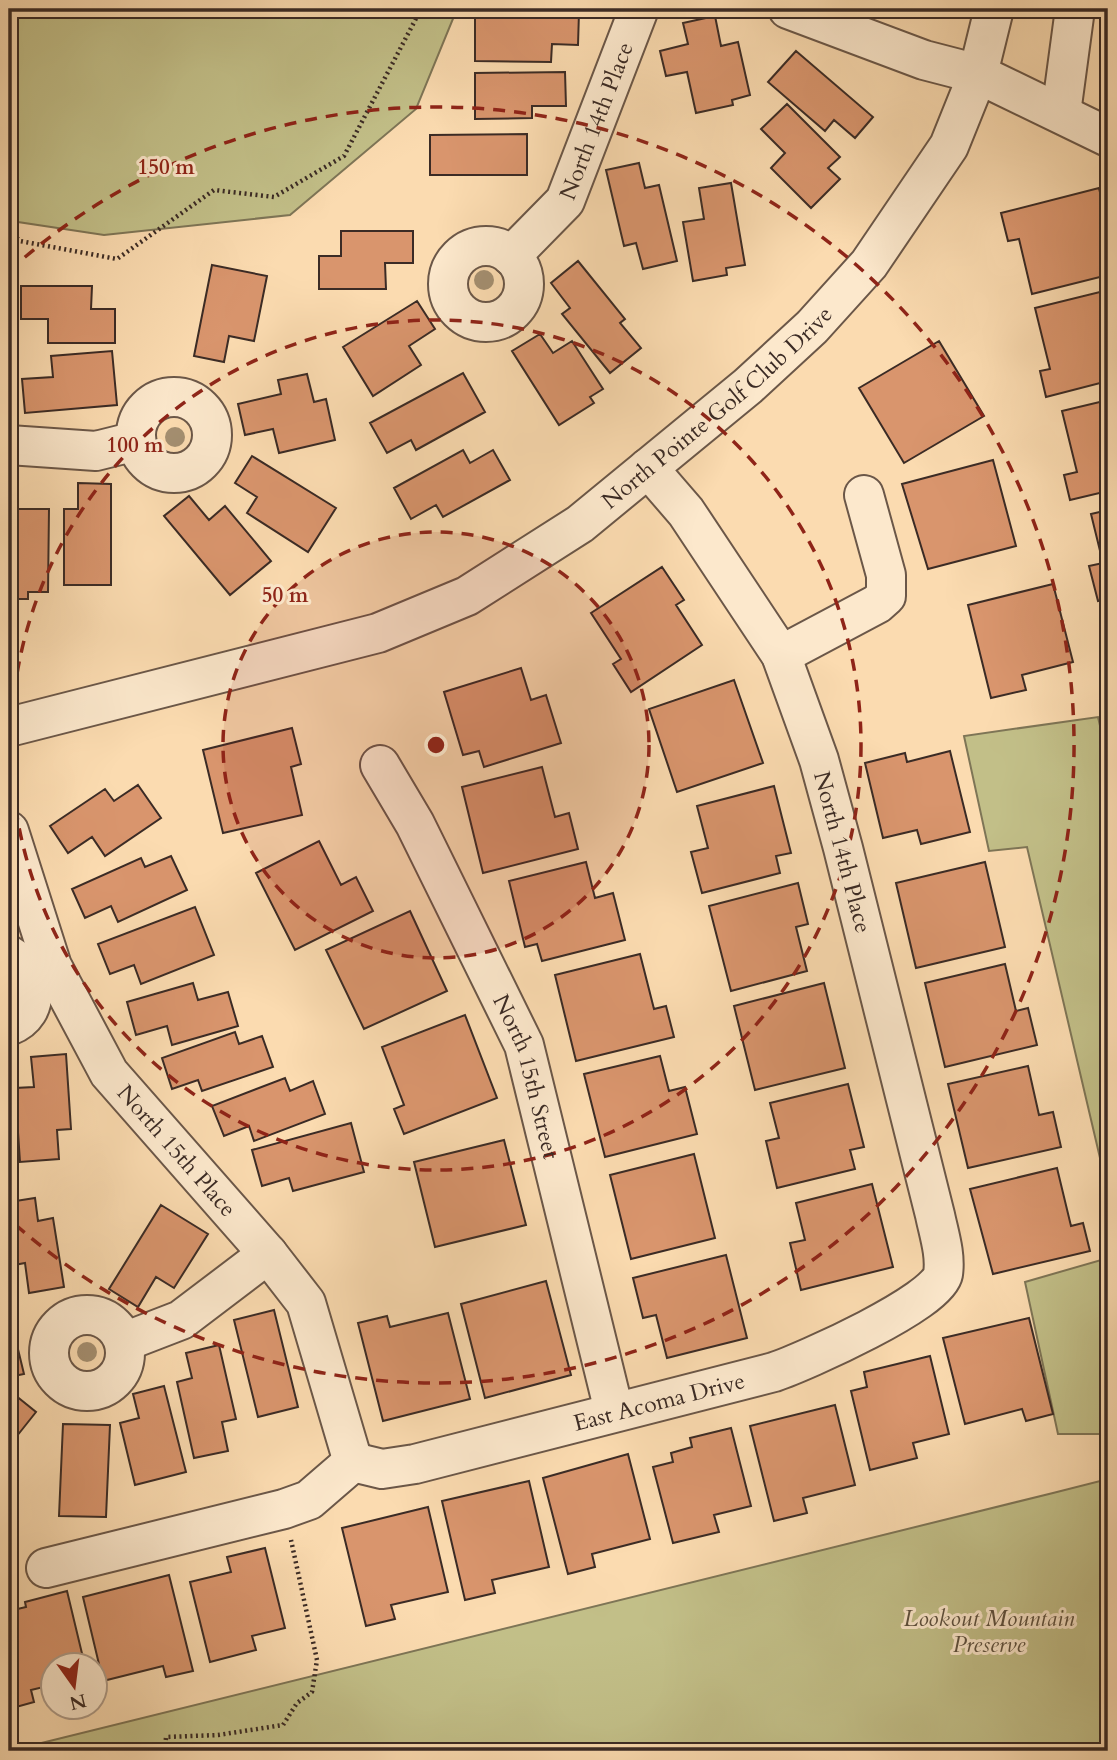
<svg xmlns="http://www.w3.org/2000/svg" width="1117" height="1760" font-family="Cardo,serif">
  <rect width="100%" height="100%" fill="#fbdbb0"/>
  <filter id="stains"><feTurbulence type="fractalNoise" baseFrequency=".00286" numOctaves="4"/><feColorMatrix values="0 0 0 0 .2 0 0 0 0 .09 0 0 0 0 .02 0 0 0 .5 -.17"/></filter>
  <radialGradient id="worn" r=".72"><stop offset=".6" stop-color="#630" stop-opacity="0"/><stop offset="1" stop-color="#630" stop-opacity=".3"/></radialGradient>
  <path fill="#c2bf88" stroke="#7e7556" stroke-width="2" d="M9,9H457L416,109L290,215L104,235L18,222L9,211Z
    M1098,717L1108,761V1192L1027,847L989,851L964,736Z
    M1108,1258V1434H1058L1025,1282Z
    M1108,1479V1751H9L1053,1493Z"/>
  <path fill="#d9956d" stroke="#3b2b25" stroke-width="2" d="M475,11L579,12L578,45L552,44L551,62L475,61Z
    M715,16L721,46L738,42L750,95L732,100L733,105L696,113L687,72L666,76L660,51L688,44L683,23Z
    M796,51L873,117L855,138L834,120L825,131L768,82Z
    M565,72L566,106H532V118L475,119V73Z
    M787,104L840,157L828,168L840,179L811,208L771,168L785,153L761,129Z
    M527,134V175H430V135Z
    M639,163L645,188L659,185L677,261L643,269L636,243L624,246L606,170Z
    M731,183L745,265L726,268L727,275L693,281L683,222L704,219L699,188Z
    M1099,188L1108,227V275L1032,294L1019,239L1008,241L1001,213Z
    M341,231H413V263H385L386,289H319V256H341Z
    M578,261L625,319L620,323L641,348L610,373L562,314L570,308L551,283Z
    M212,265L267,276L254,341L229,336L224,362L194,356Z
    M21,286H92L91,309H115V343H48V319H21Z
    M1108,290V381L1046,397L1040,371L1050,369L1035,308Z
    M417,301L435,329L409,346L421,365L373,396L343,347Z
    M540,334L553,353L572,341L603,389L590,397L594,403L559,425L512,351Z
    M939,341L984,416L904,463L859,388Z
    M112,351L117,405L25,413L22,379L53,377L51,356Z
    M463,373L485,412L416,450L411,440L387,453L370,423Z
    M307,374L314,402L326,399L335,440L279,453L273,429L245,435L238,404L281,394L278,380Z
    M1108,400V491L1070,500L1064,475L1077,472L1062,411Z
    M463,450L470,463L493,450L510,480L443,517L436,505L411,519L394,488Z
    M252,456L336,508L308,552L247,513L257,497L235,483Z
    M993,460L1016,546L928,569L902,484Z
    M78,483L111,484V585H64V509H78Z
    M189,496L209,520L225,506L271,561L230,595L164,516Z
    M14,509H49L48,592H28V599H9V542H14Z
    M1108,510V599L1098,601L1089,566L1103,563L1091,514Z
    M662,567L684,600L676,605L702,645L631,692L613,664L621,659L591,613Z
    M1053,584L1073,662L1022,675L1026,690L991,698L968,605Z
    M521,668L531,700L546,695L561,743L484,767L479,751L463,755L444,692Z
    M734,680L763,763L677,792L649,709Z
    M292,728L301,764L291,767L302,815L223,833L203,750Z
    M950,751L970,832L921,844L917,830L883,838L865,763L905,753L907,762Z
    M542,767L555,817L569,813L578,849L483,873L462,787Z
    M138,785L161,818L105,856L92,837L68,853L50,826L105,789L114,801Z
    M774,786L791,853L776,856L780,873L702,893L691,852L708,848L697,806Z
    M319,841L341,885L356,877L373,911L295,950L256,873Z
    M171,856L187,890L118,922L111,906L85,918L72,889L141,858L145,867Z
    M586,862L595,898L613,893L625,940L542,961L537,944L525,947L509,881Z
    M985,862L1005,947L916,968L896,883Z
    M798,883L808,924L796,927L807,971L731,991L709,906Z
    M195,907L214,955L141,984L134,965L110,974L98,944Z
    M410,911L447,991L364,1029L326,950Z
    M640,954L654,1009L666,1006L674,1037L576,1061L555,975Z
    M1005,964L1016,1011L1028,1008L1037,1045L945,1067L925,983Z
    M193,983L198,1000L228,992L238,1026L172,1045L167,1026L136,1035L127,1002Z
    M824,983L845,1068L755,1090L734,1006Z
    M465,1015L497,1098L404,1134L394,1109L404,1105L382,1047Z
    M235,1032L239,1044L262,1036L273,1067L202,1091L198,1080L172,1089L162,1058Z
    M66,1054L71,1129L57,1130L59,1159L20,1162L15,1088L34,1087L31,1057Z
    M660,1056L669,1091L685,1087L697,1134L605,1157L584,1074Z
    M1028,1066L1039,1115L1053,1112L1061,1147L968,1168L948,1084Z
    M285,1078L290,1091L313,1081L325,1114L254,1141L249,1126L224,1136L212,1106Z
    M848,1084L864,1147L850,1150L855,1169L777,1188L766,1141L779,1138L770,1103Z
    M351,1123L364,1172L293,1191L289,1178L262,1186L252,1150Z
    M504,1140L526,1225L435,1247L414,1162Z
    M694,1154L715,1238L631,1259L610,1175Z
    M1057,1168L1071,1226L1083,1223L1090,1251L993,1274L970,1189Z
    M872,1184L893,1267L801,1290L790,1243L805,1240L796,1203Z
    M35,1198L38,1221L53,1218L64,1287L29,1293L25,1263L9,1266V1202Z
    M161,1205L208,1234L174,1288L156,1277L138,1307L109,1289Z
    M726,1255L747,1338L667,1358L656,1315L643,1318L633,1278Z
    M546,1281L571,1375L485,1398L461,1304Z
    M274,1310L298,1407L258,1417L234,1320Z
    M448,1313L470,1399L383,1421L358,1323L387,1316L390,1327Z
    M1029,1318L1053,1414L1026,1421L1022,1409L965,1424L943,1338Z
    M16,1341L24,1374L9,1377V1343Z
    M219,1345L236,1419L222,1422L228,1451L194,1458L177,1382L192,1378L186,1353Z
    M930,1356L949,1434L913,1443L917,1458L870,1470L851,1391L867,1387L864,1372Z
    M164,1386L186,1472L135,1485L120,1423L139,1418L133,1394Z
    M10,1391L36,1412L9,1446V1392Z
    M835,1405L855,1485L803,1498L807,1513L774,1521L750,1426Z
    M63,1424L110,1425L106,1517L59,1516Z
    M731,1428L751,1506L714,1515L719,1532L673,1543L653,1467L673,1462L671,1453L692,1447L690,1438Z
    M628,1454L650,1539L592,1554L595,1567L568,1574L543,1478Z
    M529,1481L549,1567L492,1580L495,1593L465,1600L442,1501Z
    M428,1507L448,1592L391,1605L395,1619L366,1626L342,1528Z
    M265,1548L285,1628L252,1636L256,1650L210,1662L190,1582L231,1572L227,1557Z
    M169,1575L193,1671L166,1677L163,1666L103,1681L83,1597Z
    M67,1591L85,1666H52V1685L31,1690L34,1702L9,1709V1611L26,1607L25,1602Z"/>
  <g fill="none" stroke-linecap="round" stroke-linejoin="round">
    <g stroke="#6b5748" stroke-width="42">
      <g id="minor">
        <path d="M788,9L924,60L978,74L1108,137"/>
        <path d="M1061,113L1075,9"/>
        <circle cx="486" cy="284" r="38"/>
        <path id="s1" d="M511,256L565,201L639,9"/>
        <circle cx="174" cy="435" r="38"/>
        <path d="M9,445L96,451L136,441"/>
        <path d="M781,655L877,604L886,596V575L864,495"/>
        <path id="s2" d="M9,727L378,633L467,596L580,524L748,386L812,327L869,264L949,146L978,74L994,9"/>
        <path id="s3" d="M380,765L415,824L524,1045L614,1411"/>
        <path id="s4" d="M9,831L52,966L109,1073L268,1254L306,1303L353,1462"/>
        <path d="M9,955C37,971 43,1013 9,1026"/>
        <circle cx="87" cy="1353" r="38"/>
        <path d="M124,1342L181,1320L268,1254"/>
        <path id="s5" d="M353,1462L382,1469L415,1464L774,1372C804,1362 938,1302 943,1274C946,1255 939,1234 935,1215L843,848L819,760L781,655L686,512L648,468"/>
        <path d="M46,1568L284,1509L309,1500L353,1462"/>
      </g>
    </g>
    <path stroke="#3b2b25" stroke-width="4.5" stroke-dasharray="2 3.5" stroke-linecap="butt" d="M9,37L20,13L18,9
      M9,230L20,241L117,259L214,190L274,197L344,156L421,9
      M165,1751L166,1737L218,1735L283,1725L297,1703L312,1692L317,1660L291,1540"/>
    <use href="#minor" stroke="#fce8cc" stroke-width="38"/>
  </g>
  <g fill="#a48f71">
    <circle cx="484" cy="280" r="10"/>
    <circle cx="175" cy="437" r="10"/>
    <circle cx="87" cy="1352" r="10"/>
  </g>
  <circle cx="436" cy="745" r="213" fill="#8f2418" fill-opacity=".12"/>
  <g fill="none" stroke="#8f2418" stroke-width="3.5" stroke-dasharray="12 9">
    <circle cx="436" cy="745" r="213"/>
    <circle cx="436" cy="745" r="425"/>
    <path d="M9 271A638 638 0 1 1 9 1219"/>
  </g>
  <g text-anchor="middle" stroke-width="6" stroke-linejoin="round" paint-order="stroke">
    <g font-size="23" fill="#3b2b25" stroke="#fce8cc">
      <text dy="8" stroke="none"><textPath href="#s1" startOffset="163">North 14th Place</textPath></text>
      <text dy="8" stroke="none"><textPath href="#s2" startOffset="791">North Pointe Golf Club Drive</textPath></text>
      <text transform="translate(843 852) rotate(75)" y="8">North 14th Place</text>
      <text dy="8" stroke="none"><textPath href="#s3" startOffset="346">North 15th Street</textPath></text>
      <text dy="8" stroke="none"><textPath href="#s4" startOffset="366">North 15th Place</textPath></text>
      <text dy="8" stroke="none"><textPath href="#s5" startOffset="315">East Acoma Drive</textPath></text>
    </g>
    <g font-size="23" font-style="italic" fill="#5d503e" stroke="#fce8cc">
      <text x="989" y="1626">Lookout Mountain<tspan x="989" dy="26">Preserve</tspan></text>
    </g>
  </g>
  <circle cx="436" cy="745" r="10" fill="#8f2418" stroke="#fce8cc" stroke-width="3.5"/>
  <g font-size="21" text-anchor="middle" font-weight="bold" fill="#8f2418" stroke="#fce8cc" stroke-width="6" stroke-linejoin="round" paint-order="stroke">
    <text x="166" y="174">150 m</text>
    <text x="135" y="452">100 m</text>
    <text x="285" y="602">50 m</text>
  </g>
  <rect width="1117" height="1760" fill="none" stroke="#fbdbb0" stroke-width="35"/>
  <rect x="10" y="10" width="1096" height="1739" fill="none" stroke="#3b2b25" stroke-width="3.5"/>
  <rect x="18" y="18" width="1082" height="1725" fill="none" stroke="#3b2b25" stroke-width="2"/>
  <g transform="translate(74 1686) rotate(166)"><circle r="33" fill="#fce8cc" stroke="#af9c89" stroke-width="2"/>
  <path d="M0-5L12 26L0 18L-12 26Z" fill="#8f2418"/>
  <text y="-10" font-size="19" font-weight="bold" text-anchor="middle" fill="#3b2b25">N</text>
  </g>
  <rect width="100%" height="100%" filter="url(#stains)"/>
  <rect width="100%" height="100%" fill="url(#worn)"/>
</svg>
